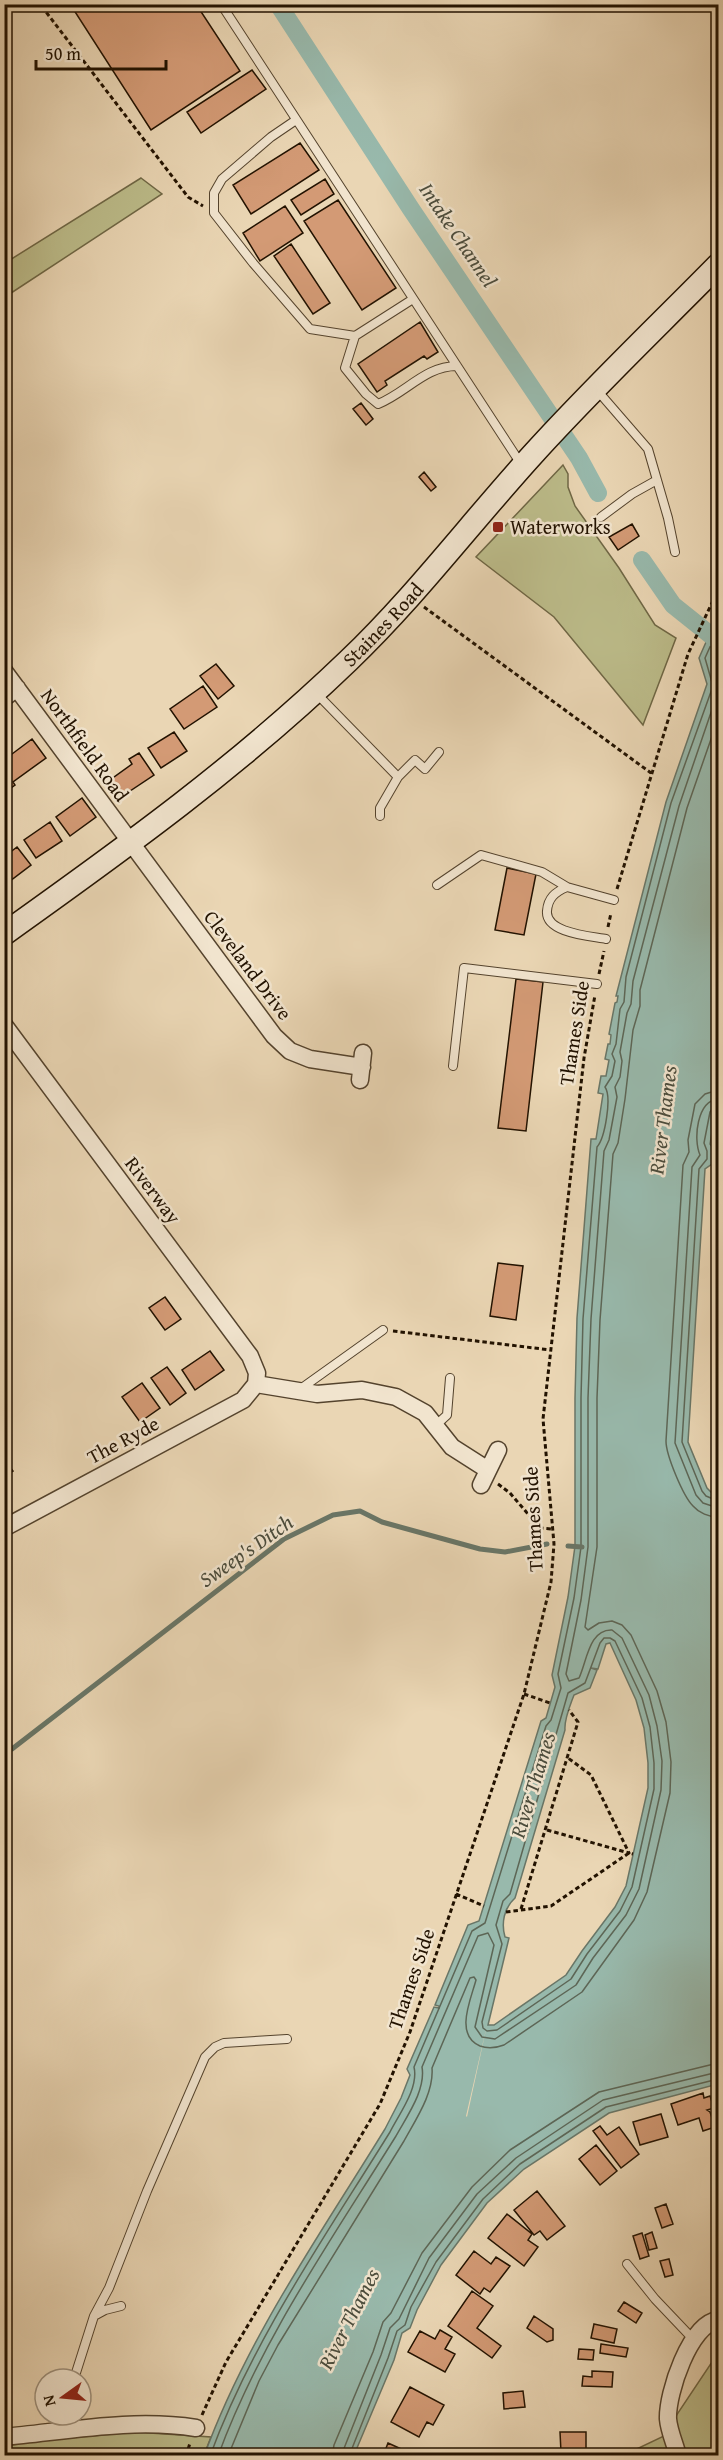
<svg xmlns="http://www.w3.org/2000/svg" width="723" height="2460" font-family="'Gentium Book Plus',serif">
  <rect width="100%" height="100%" fill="#ead6b4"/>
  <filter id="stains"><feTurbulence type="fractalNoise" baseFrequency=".00333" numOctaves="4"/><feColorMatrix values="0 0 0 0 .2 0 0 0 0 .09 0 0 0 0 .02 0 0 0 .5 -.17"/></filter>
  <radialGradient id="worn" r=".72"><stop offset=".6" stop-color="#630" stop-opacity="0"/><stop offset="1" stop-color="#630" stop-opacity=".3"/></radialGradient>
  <path fill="#bcbc8a" stroke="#6f6745" stroke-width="1.5" d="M141,178L162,194L5,297V263Z
    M563,465L568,474V487L575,506L619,568L655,625L676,638L643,725L554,617L476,557Z
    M718,2353V2455L622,2456L662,2437Z
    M134,2432L211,2437L204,2455L5,2456V2444Z"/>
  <path fill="#98b9ac" stroke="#697667" stroke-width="1.5" fill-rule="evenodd" d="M718,615V1098L710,1144L714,1149L712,1164L705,1169L688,1442L707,1488L718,1499V2084L609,2113L524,2169L487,2203L441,2265L417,2310L410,2328L402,2333L394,2360L354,2455L204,2456C247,2338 320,2235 385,2129L401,2098L410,2075L407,2069L434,2007L439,2008V2006L435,2005L468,1925L479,1921L541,1721L546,1718L555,1687L552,1675L568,1597L575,1546V1398L577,1318L591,1139H596L603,1094L598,1093L601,1076H606L609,1060L605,1059L608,1044H610L611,1035L609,1034L615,1003L617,1002L618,996H616L666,802L707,684L699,658ZM610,1643L636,1700L644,1728L648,1763V1788L626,1886L615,1907L582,1951L566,1975L494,2025H488L509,1938L505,1937C501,1923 504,1908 515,1898L565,1730C564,1719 570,1706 574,1695L590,1688L597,1670L591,1668L598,1669L606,1644Z"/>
  <path fill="#ead6b4" d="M487,2025L467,2117L466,2116Z"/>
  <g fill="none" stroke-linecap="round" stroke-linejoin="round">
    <path stroke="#5d6656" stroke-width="1.5" d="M718,1090L705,1094L695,1104L688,1140L689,1152L683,1165L666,1441C666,1455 683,1496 693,1506C699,1513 709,1517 718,1517
      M718,1099C697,1101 693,1139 700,1155L692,1167L675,1443L696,1495L703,1503L718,1508
      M718,1107L713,1108L710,1112L704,1143L707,1151V1159L699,1169L682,1442L702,1491L706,1496L718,1501
      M604,1638H610L615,1641L642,1698L650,1727L654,1763V1789L632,1887L620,1911L587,1954L571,1979L497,2030L487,2031L483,2028L482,2022L502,1944L496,1925L503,1901L510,1894L568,1693L585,1683L600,1643Z
      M210,2456C253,2339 325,2237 390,2132C399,2114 419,2088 414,2067L472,1931L485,1923L546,1726L551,1720L561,1688L558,1674L574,1598L581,1547V1398L583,1319L597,1147C605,1138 612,1097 605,1087L612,1076L615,1061L612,1054L616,1044L620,1009L624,1002L626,977L671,803L713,686L705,658L718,629
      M218,2456C260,2341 332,2239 396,2136C407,2116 426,2090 422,2067L478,1936L488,1933L494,1945L475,2027L482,2037L495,2039L576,1985L593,1958L626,1915L639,1889L661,1790L662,1761L657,1726L649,1695L622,1638L612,1630C589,1629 587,1661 579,1678L569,1681L566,1674L581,1600L588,1547V1398L591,1319L604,1151L609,1140L617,1097L615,1087L620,1077L622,1061L620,1052L627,1013L631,1004L633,981L679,806L718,692
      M228,2456L259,2381L278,2345L404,2141C416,2119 434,2093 432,2068L470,1978L474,1977L476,1980C471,1999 454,2035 480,2046C488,2049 496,2048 504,2045L582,1992L634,1920L647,1892L670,1793L671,1762L666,1722L657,1691L631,1635L622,1625L612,1621L599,1623L588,1630L585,1627L597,1547V1398L600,1320L613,1154L618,1143L625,1099L633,1030L640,1006V990L687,808L718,719
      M332,2456L334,2445L373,2352L383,2322L391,2313L422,2253L472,2187L510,2150L599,2092L718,2063
      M341,2456L381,2355L390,2328L399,2319L429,2258L477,2194L516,2158L603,2100L718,2072
      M349,2456L388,2358L397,2331L405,2325L411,2307L436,2262L483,2199L520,2164L606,2107L718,2079"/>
    <path stroke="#697667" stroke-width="5" d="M568,1546L582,1547
      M4,1752L12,1749L284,1539L333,1515L360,1511L382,1522L480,1549L505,1552L547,1544"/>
    <path stroke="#98b9ac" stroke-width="18" d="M278,4L411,209L579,458L598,493
      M642,560L673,605L718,641"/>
  </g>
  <path fill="#d39a75" stroke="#221200" stroke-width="1.5" d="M70,4H196L240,71L151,130Z
    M252,70L266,89L201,133L187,112Z
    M300,143L319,170L251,214L233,185Z
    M325,179L334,194L301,215L291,200Z
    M338,200L396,288L362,310L304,221Z
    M285,206L303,233L260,261L243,233Z
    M291,244L330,303L313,314L274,256Z
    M420,322L438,352L427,359L424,356L385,381L387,385L377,392L358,364Z
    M361,403L373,419L366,425L353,409Z
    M424,472L436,487L431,491L419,477Z
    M632,524L639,536L618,550L609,537Z
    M216,664L234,686L218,699L200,676Z
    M203,686L217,707L184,729L170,709Z
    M174,732L187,751L161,768L148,748Z
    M32,739L46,758L13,782L15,785L4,793V760Z
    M139,753L154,775L121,797L110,780L132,764L129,759Z
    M82,798L96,817L70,836L56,817Z
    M50,822L62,841L36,858L24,840Z
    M17,847L31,865L6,884L4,857Z
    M507,868L536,874L524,935L495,930Z
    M516,979L543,982L526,1131L498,1128Z
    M498,1263L523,1266L516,1320L490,1316Z
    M165,1297L181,1319L165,1330L149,1308Z
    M210,1351L224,1370L195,1390L182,1370Z
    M167,1367L186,1393L170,1405L151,1378Z
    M142,1383L160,1408L140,1422L122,1397Z
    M4,1459L13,1471L4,1477Z
    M703,2093L704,2098L710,2096L714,2108L707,2110L710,2112L715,2127L703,2131L699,2118L678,2125L671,2104Z
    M661,2114L668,2137L640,2145L633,2122Z
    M600,2126L607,2135L619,2127L639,2154L621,2168L593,2131Z
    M596,2145L617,2171L600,2185L579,2159Z
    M537,2191L565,2226L547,2240L540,2231L534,2235L514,2210Z
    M666,2204L673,2224L662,2228L655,2208Z
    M507,2214L532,2234L528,2240L538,2247L524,2266L488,2238Z
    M718,2231V2256L712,2233Z
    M652,2232L657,2248L649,2250L645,2235Z
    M642,2233L649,2256L640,2259L633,2236Z
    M474,2251L491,2264L496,2257L510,2266L490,2292L484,2288L480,2294L456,2275Z
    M669,2259L673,2275L665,2277L660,2261Z
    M472,2291L493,2306L477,2328L501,2346L492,2358L448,2326Z
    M624,2302L642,2313L636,2323L618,2311Z
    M534,2316L553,2329V2340L547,2342L527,2328Z
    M594,2324L617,2329L614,2343L591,2338Z
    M440,2330L452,2337L445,2349L455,2354L445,2372L408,2352L420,2331L435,2339Z
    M601,2344L628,2348L626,2357L600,2353Z
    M579,2349L594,2350L593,2360L578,2359Z
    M592,2371L613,2372L612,2387L582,2386L583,2376L592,2377Z
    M410,2387L444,2405L433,2425L427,2422L419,2437L391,2422Z
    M523,2391L525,2407L504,2409L503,2393Z
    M560,2432H586V2452H561Z
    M388,2443L410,2453L409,2456H383Z"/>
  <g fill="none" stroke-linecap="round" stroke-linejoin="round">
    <g stroke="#54432d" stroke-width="10">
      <path id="service" d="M221,4L521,464
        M296,120L271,137L222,179L214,193V213L253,263L310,329L355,336
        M413,299L355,336L345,368L366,394L378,404C406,393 425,366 457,366
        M596,389L648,449L668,518L675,552
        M601,517L632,494L657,480
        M316,693L398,777L380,808V816
        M398,777L415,760L425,769L439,752
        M437,885L481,855L542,872L567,887
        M606,939C590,936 545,933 547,911C548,898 555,892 567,887L614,900
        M453,1066L464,968L597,984
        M299,1390L383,1330
        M435,1426L447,1415L450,1378
        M627,2264L655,2299L693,2339
        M94,2316L109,2288L147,2191L205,2057L215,2047L224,2043L287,2039
        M74,2379L94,2316L105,2310L121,2306
        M57,2431L62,2415"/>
    </g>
    <g stroke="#54432d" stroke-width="19">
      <path id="minor" d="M4,671L274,1036L290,1051L310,1059L362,1067
        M4,698L17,688
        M4,1025L250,1356L257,1373L256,1384
        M360,1080L363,1053
        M256,1384L317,1394L362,1390L396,1397L425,1413L452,1447L488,1470
        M481,1485L498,1450
        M4,1528L243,1400L256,1384
        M4,2437C68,2431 133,2418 196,2428
        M678,2456C675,2444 669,2431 668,2419C667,2393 690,2324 718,2320"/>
    </g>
    <g stroke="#221200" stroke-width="25">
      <g id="secondary">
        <path id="s1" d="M4,934C126,847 240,765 348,661C416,596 472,521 535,452C594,387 657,327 718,265"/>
      </g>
    </g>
    <path stroke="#221200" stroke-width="3" stroke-dasharray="4.5 3" stroke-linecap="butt" d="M34,4L46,12L188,197L203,206
      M424,607L651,773
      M617,889L688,654L718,590
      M608,927L611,913
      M599,974L604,951
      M393,1331L551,1350
      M498,1484L510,1493L540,1528L552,1529
      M524,1694L550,1703
      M547,1830L629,1853L591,1775L568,1758
      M456,1894L484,1906
      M521,1909L578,1722L569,1710
      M506,1912L551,1906L629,1853L633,1854
      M202,2415L226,2362L380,2104L410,2032L524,1694L551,1582L554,1544L543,1419L584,1058L595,995
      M186,2456L190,2443"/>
    <use href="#service" stroke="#f1e4ce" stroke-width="8"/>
    <use href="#minor" stroke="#f1e4ce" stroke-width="16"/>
    <use href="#secondary" stroke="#f1e4ce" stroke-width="22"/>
  </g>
  <rect fill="#8f2418" stroke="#f1e4ce" stroke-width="2" x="492" y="521" width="12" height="12" rx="3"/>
  <g text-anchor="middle" stroke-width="5" stroke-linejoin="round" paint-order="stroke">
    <g font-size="20" fill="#221200" stroke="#f1e4ce" text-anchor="start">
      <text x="510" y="534">Waterworks</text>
    </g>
    <g font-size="20" fill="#221200" stroke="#f1e4ce">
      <text dy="7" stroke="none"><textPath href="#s1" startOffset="490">Staines Road</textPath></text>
      <text transform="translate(85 745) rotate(54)" y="7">Northfield Road</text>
      <text transform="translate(248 965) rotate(53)" y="7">Cleveland Drive</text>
      <text transform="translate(574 1033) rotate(-81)" y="7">Thames Side</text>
      <text transform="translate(153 1190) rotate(53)" y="7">Riverway</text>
      <text transform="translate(123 1440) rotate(-28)" y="7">The Ryde</text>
      <text transform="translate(533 1519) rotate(-93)" y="7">Thames Side</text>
      <text transform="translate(411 1979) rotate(-71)" y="7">Thames Side</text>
    </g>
    <g font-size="21" font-style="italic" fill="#4b4c3c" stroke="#f1e4ce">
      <text transform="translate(458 235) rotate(56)" y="7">Intake Channel</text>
      <text transform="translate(663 1120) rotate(-83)" y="7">River Thames</text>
      <text transform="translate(246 1551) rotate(-35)" y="7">Sweep's Ditch</text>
      <text transform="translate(533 1785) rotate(-73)" y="7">River Thames</text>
      <text transform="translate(349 2319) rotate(-63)" y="7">River Thames</text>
    </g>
  </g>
  <rect width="723" height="2460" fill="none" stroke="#ead6b4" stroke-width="24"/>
  <rect x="6" y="6" width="711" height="2448" fill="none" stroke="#221200" stroke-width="3"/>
  <rect x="12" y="12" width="699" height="2436" fill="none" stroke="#221200" stroke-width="1.5"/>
  <g transform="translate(63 2397) rotate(255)"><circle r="28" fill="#f1e4ce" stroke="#9e907c" stroke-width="1.5"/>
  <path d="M0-4.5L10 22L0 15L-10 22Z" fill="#8f2418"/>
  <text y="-9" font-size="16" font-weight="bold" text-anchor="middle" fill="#221200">N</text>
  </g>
  <path d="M36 60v9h130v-9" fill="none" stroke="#221200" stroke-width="3"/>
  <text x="45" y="60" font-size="18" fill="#221200" stroke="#f1e4ce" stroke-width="4.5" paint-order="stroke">50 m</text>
  <rect width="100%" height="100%" filter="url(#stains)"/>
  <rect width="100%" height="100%" fill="url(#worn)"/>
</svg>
